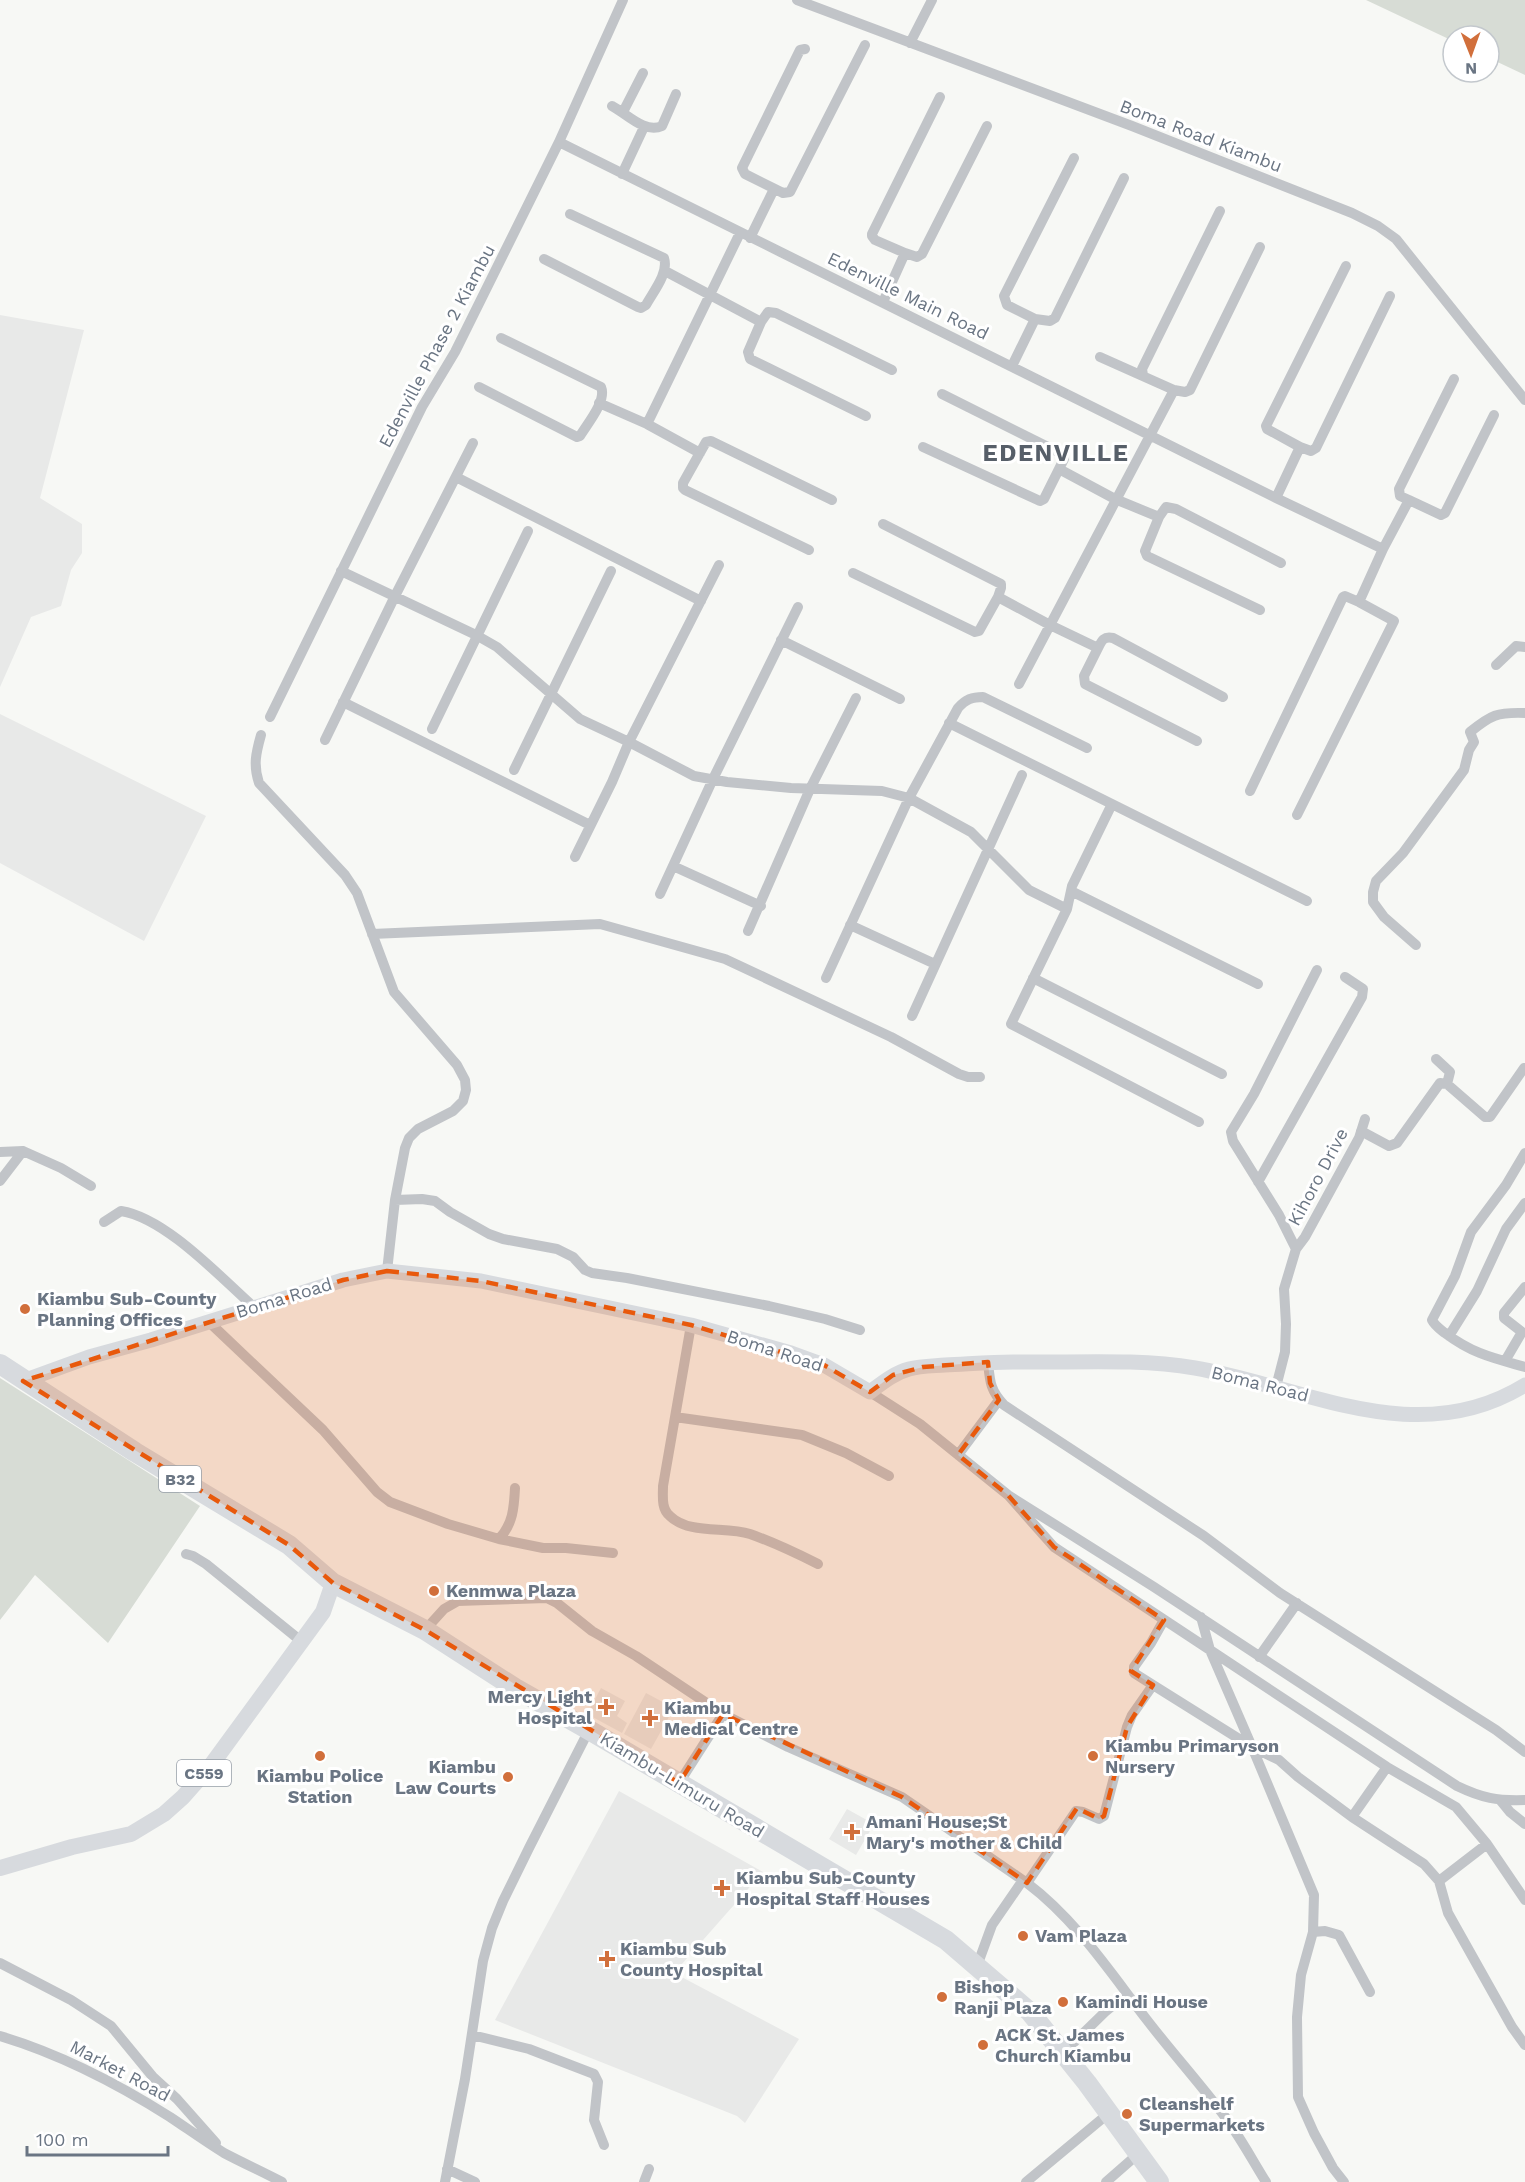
<svg xmlns="http://www.w3.org/2000/svg" width="1525" height="2182" font-family="'Work Sans',sans-serif">
  <rect width="100%" height="100%" fill="#f7f8f5"/>
  <path fill="#e8e9e8" d="M0,315L84,330L40,498L82,524V553L71,570L61,606L31,617L0,687Z
    M0,714L206,816L144,941L0,863Z
    M601,1688L625,1701L617,1716L627,1723L622,1733L587,1714Z
    M646,1693L674,1708L651,1749L624,1734Z
    M619,1791L763,1872L674,1973L799,2039L745,2123L737,2116L495,2020Z
    M847,1809L874,1824L856,1855L829,1839Z"/>
  <path fill="#d7dcd5" d="M1366,0H1525V75L1489,58V36H1453V41Z
    M0,1378L200,1506L108,1643L35,1575L0,1620Z"/>
  <g fill="none" stroke-linecap="round" stroke-linejoin="round">
    <path stroke="#c1c4c8" stroke-width="10" d="M623,0L559,142L1276,498L1383,549
      M797,0L1132,126L1352,213L1378,226L1396,239L1525,400
      M910,43L932,0
      M805,49L800,50L742,168L745,174L783,193L790,192L865,45
      M612,106C627,114 645,134 662,126L676,94
      M623,112L643,73
      M622,174L644,127
      M750,238L774,189
      M905,253L917,257L922,254L987,126
      M544,259L638,307L641,308L646,305C653,292 669,273 664,258L570,214
      M665,271L761,322L748,352L750,359L866,416
      M883,302L905,253L875,240L872,236V234L940,97
      M1035,319L1050,321L1055,318L1124,178
      M761,322L768,312L776,313L892,370
      M1100,357L1174,390L1185,392L1190,390L1260,247
      M1012,366L1035,319L1007,305L1004,296L1074,158
      M1143,375L1142,369L1220,211
      M479,387L577,437L580,436C587,424 607,401 601,387L501,338
      M942,394L1062,454L1064,459L1059,469
      M599,403L647,424L700,453
      M647,424L740,233
      M923,447L1040,501L1044,499L1059,469L1115,499L1159,517L1166,507L1176,509L1281,563
      M1300,447L1311,451L1316,448L1390,296
      M456,477L701,601
      M1276,498L1300,447L1267,429L1266,426L1346,266
      M1409,500L1400,496L1399,489L1454,379
      M1159,517L1145,551L1147,556L1260,610
      M883,524L1001,584V588L998,597
      M809,550L685,490L683,488V483L706,442L711,441L832,500
      M341,571L476,635L497,647L580,719L629,742L694,776L727,782L791,788L882,791L909,798L971,832L1029,890L1067,909
      M853,573L975,632L979,631L998,597L1050,625L1098,648L1084,676L1085,684L1197,741
      M781,640L900,699
      M1098,648C1102,640 1104,636 1113,638L1223,697
      M1496,665L1516,646L1525,647
      M1019,684L1174,390
      M343,702L590,825
      M270,717L422,407L455,352L559,142
      M949,723L1307,901
      M432,729L528,531
      M261,735C256,753 253,765 259,783L345,875L357,893L394,992L457,1065L465,1080L466,1090L463,1101L453,1111L418,1129L409,1138L405,1148L395,1200L387,1271
      M325,740L395,596L473,443
      M514,770L611,571
      M1250,791L1343,597L1345,596L1359,602
      M1112,804L1072,886L1067,909L1011,1024L1199,1122
      M1297,815L1394,621L1359,602L1383,549L1409,500L1441,515L1445,513L1494,415
      M575,857L612,782L629,742L719,565
      M673,866L761,906
      M1071,891L1258,984
      M660,894L713,779L798,607
      M850,925L935,964
      M748,931L810,789L856,698
      M372,934L600,924L725,959L891,1037L959,1074L968,1077H980
      M1416,945L1384,917L1373,902V892L1376,881L1403,853L1464,770L1469,750L1474,742L1470,732C1491,715 1497,712 1525,713
      M826,978L909,798L958,708C966,699 972,697 983,697L1087,748
      M1033,978L1222,1074
      M912,1016L1022,775
      M1436,1059L1450,1072L1447,1084
      M1361,1131L1389,1146L1397,1143L1440,1083L1447,1084L1485,1117H1490L1524,1068
      M0,1152L23,1151
      M1525,1153L1506,1185L1471,1232L1455,1276L1432,1320C1435,1326 1440,1329 1445,1333C1473,1354 1493,1358 1525,1367
      M0,1181L23,1151L61,1168L91,1186
      M1258,1182L1362,997L1363,989L1345,977
      M395,1200L422,1199L435,1201L450,1212L489,1234L503,1239L557,1249L573,1257L585,1270L592,1273L627,1278L769,1306L825,1319L860,1330
      M104,1222L121,1211C166,1218 221,1278 255,1308
      M1296,1249L1305,1237L1359,1138L1365,1119
      M209,1322L323,1430L377,1492L390,1502L448,1524L499,1539L543,1548H566L613,1553
      M691,1325L663,1486C663,1496 661,1509 670,1516C690,1535 725,1526 750,1534C773,1542 796,1553 818,1564
      M1449,1336L1477,1291L1506,1229L1525,1203
      M1505,1361L1522,1332L1504,1318V1313L1525,1287
      M988,1362C990,1382 990,1390 1004,1405L1204,1536L1280,1593L1496,1730L1525,1752
      M1276,1387L1285,1352L1286,1324L1284,1289L1296,1249L1279,1215L1233,1141L1231,1132L1254,1094L1317,970
      M870,1392L920,1424L1008,1495L1154,1587L1457,1786C1482,1798 1497,1801 1525,1800
      M675,1417L802,1435L846,1453L889,1476
      M958,1455L999,1400
      M1008,1495L1054,1547L1210,1650L1252,1747L1314,1895L1313,1932L1301,1975L1297,2017L1298,2097L1314,2133L1333,2168L1344,2182
      M499,1539C513,1524 514,1508 515,1488
      M186,1554L193,1556L206,1564L301,1641
      M1201,1617L1210,1650L1387,1767L1456,1807L1487,1844L1525,1900
      M425,1630L444,1609L458,1601L547,1598L557,1603L592,1631L636,1656L723,1714L788,1747L902,1797L1027,1883C1076,1920 1110,1972 1147,2020C1170,2050 1196,2079 1219,2109C1237,2131 1251,2158 1266,2182
      M1259,1657L1297,1603
      M1153,1685L1134,1673V1667L1151,1643L1164,1620
      M679,1783L723,1714
      M1501,1801L1510,1812L1525,1824
      M1352,1817L1387,1767
      M1439,1881L1487,1844
      M1027,1883L1076,1811L1083,1812L1099,1819L1104,1816L1127,1727L1132,1715L1153,1685L1252,1747L1279,1760L1298,1777L1352,1817L1424,1864L1439,1881L1448,1913L1512,2027L1525,2045
      M1313,1932L1325,1931L1339,1935L1370,1992
      M0,1963L71,2000L111,2026L153,2077L177,2099L216,2143
      M977,1966L992,1925L1023,1880
      M472,2035L529,2049L594,2074L598,2082L594,2120L604,2145
      M0,2036C60,2054 118,2084 170,2117C188,2129 206,2142 224,2153C243,2163 263,2172 282,2182
      M1064,2052L1105,2012L1127,1994
      M447,2169L475,2182
      M445,2182L465,2079L483,1961L492,1928L503,1901L529,1848L589,1730
      M644,2182L649,2169
      M1026,2182L1109,2113
      M1106,2182L1138,2154"/>
    <path stroke="#d7dade" stroke-width="15" d="M23,1381L89,1357L151,1340L343,1280L387,1271L481,1281L691,1325L791,1353L824,1365L870,1392C882,1383 894,1373 909,1369C920,1366 933,1366 945,1365C968,1364 990,1362 1013,1362C1074,1363 1135,1358 1195,1368C1305,1387 1417,1452 1525,1385"/>
    <path stroke="#d7dade" stroke-width="16" d="M0,1868L72,1847L131,1834L164,1814L183,1797L212,1764L323,1612L333,1583"/>
    <path stroke="#d7dade" stroke-width="20" d="M0,1364L135,1452L289,1545L333,1583L425,1630L515,1688L589,1730L946,1940L1030,2012L1087,2083L1159,2182"/>
  </g>
  <path fill="#e8590c" fill-opacity="0.2" stroke="#e8590c" stroke-width="4.5" stroke-dasharray="12 8" stroke-linejoin="round" d="M387,1271L481,1281L691,1325L824,1365L870,1392L893,1375L923,1367L988,1362L990,1383L999,1400L958,1455L1008,1495L1054,1547L1164,1620L1131,1671L1153,1685L1127,1727L1104,1816L1099,1819L1077,1808L1027,1883L902,1797L723,1714L679,1783L425,1630L333,1583L289,1545L23,1381L343,1280Z"/>
  <g fill="#d16f3b" stroke="#fff" stroke-width="2">
    <circle cx="25" cy="1309" r="6"/>
    <circle cx="434" cy="1591" r="6"/>
    <path d="M603 1698h6v6h6v6h-6v6h-6v-6h-6v-6h6z"/>
    <path d="M647 1709h6v6h6v6h-6v6h-6v-6h-6v-6h6z"/>
    <circle cx="320" cy="1756" r="6"/>
    <circle cx="1093" cy="1756" r="6"/>
    <circle cx="508" cy="1777" r="6"/>
    <path d="M849 1823h6v6h6v6h-6v6h-6v-6h-6v-6h6z"/>
    <path d="M719 1879h6v6h6v6h-6v6h-6v-6h-6v-6h6z"/>
    <circle cx="1023" cy="1936" r="6"/>
    <path d="M604 1950h6v6h6v6h-6v6h-6v-6h-6v-6h6z"/>
    <circle cx="942" cy="1997" r="6"/>
    <circle cx="1063" cy="2002" r="6"/>
    <circle cx="983" cy="2045" r="6"/>
    <circle cx="1127" cy="2114" r="6"/>
  </g>
  <g text-anchor="middle" stroke-width="6" stroke-linejoin="round" paint-order="stroke">
    <g fill="#fff" stroke="#979ea8" stroke-width="1.5">
      <rect x="159" y="1466" width="42" height="26" rx="4.5"/>
      <rect x="177" y="1760" width="54" height="26" rx="4.5"/>
    </g>
    <g font-size="16" font-weight="bold" fill="#6a7583">
      <text x="180" y="1485">B32</text>
      <text x="204" y="1779">C559</text>
    </g>
    <g font-size="18" fill="#6a7583" stroke="#fff">
      <text transform="translate(1201 136) rotate(21)" y="6">Boma Road Kiambu</text>
      <text transform="translate(908 296) rotate(26)" y="6">Edenville Main Road</text>
      <text transform="translate(437 346) rotate(-62)" y="6">Edenville Phase 2 Kiambu</text>
      <text transform="translate(1318 1177) rotate(-62)" y="6">Kihoro Drive</text>
      <text transform="translate(284 1298) rotate(-17)" y="6">Boma Road</text>
      <text transform="translate(775 1351) rotate(18)" y="6">Boma Road</text>
      <text transform="translate(1260 1384) rotate(14)" y="6">Boma Road</text>
      <text transform="translate(682 1785) rotate(31)" y="6">Kiambu-Limuru Road</text>
      <text transform="translate(120 2071) rotate(28)" y="6">Market Road</text>
    </g>
    <g font-size="18" font-weight="bold" fill="#6a7583" stroke="#fff" text-anchor="start">
      <text x="37" y="1305">Kiambu Sub-County<tspan x="37" dy="21">Planning Offices</tspan></text>
      <text x="446" y="1597">Kenmwa Plaza</text>
      <text x="592" y="1703" text-anchor="end">Mercy Light<tspan x="592" dy="21">Hospital</tspan></text>
      <text x="664" y="1714">Kiambu<tspan x="664" dy="21">Medical Centre</tspan></text>
      <text x="1105" y="1752">Kiambu Primaryson<tspan x="1105" dy="21">Nursery</tspan></text>
      <text x="496" y="1773" text-anchor="end">Kiambu<tspan x="496" dy="21">Law Courts</tspan></text>
      <text x="320" y="1782" text-anchor="middle">Kiambu Police<tspan x="320" dy="21">Station</tspan></text>
      <text x="866" y="1828">Amani House;St<tspan x="866" dy="21">Mary's mother &amp; Child</tspan></text>
      <text x="736" y="1884">Kiambu Sub-County<tspan x="736" dy="21">Hospital Staff Houses</tspan></text>
      <text x="1035" y="1942">Vam Plaza</text>
      <text x="620" y="1955">Kiambu Sub<tspan x="620" dy="21">County Hospital</tspan></text>
      <text x="954" y="1993">Bishop<tspan x="954" dy="21">Ranji Plaza</tspan></text>
      <text x="1075" y="2008">Kamindi House</text>
      <text x="995" y="2041">ACK St. James<tspan x="995" dy="21">Church Kiambu</tspan></text>
      <text x="1139" y="2110">Cleanshelf<tspan x="1139" dy="21">Supermarkets</tspan></text>
    </g>
    <g font-size="24" font-weight="bold" letter-spacing="1.5" fill="#575f69" stroke="#fff">
      <text x="1056" y="461">EDENVILLE</text>
    </g>
  </g>
  <g transform="translate(1471 54) rotate(179)"><circle r="28" fill="#ffffff" stroke="#c3c8cd" stroke-width="1.5"/>
  <path d="M0-4.5L10 22L0 15L-10 22Z" fill="#d16f3b"/>
  <text y="-9" font-size="16" font-weight="bold" text-anchor="middle" fill="#6a7583">N</text>
  </g>
  <path d="M27 2146v9h141v-9" fill="none" stroke="#6a7583" stroke-width="3"/>
  <text x="36" y="2146" font-size="18" fill="#6a7583" stroke="#ffffff" stroke-width="4.5" paint-order="stroke">100 m</text>
</svg>
